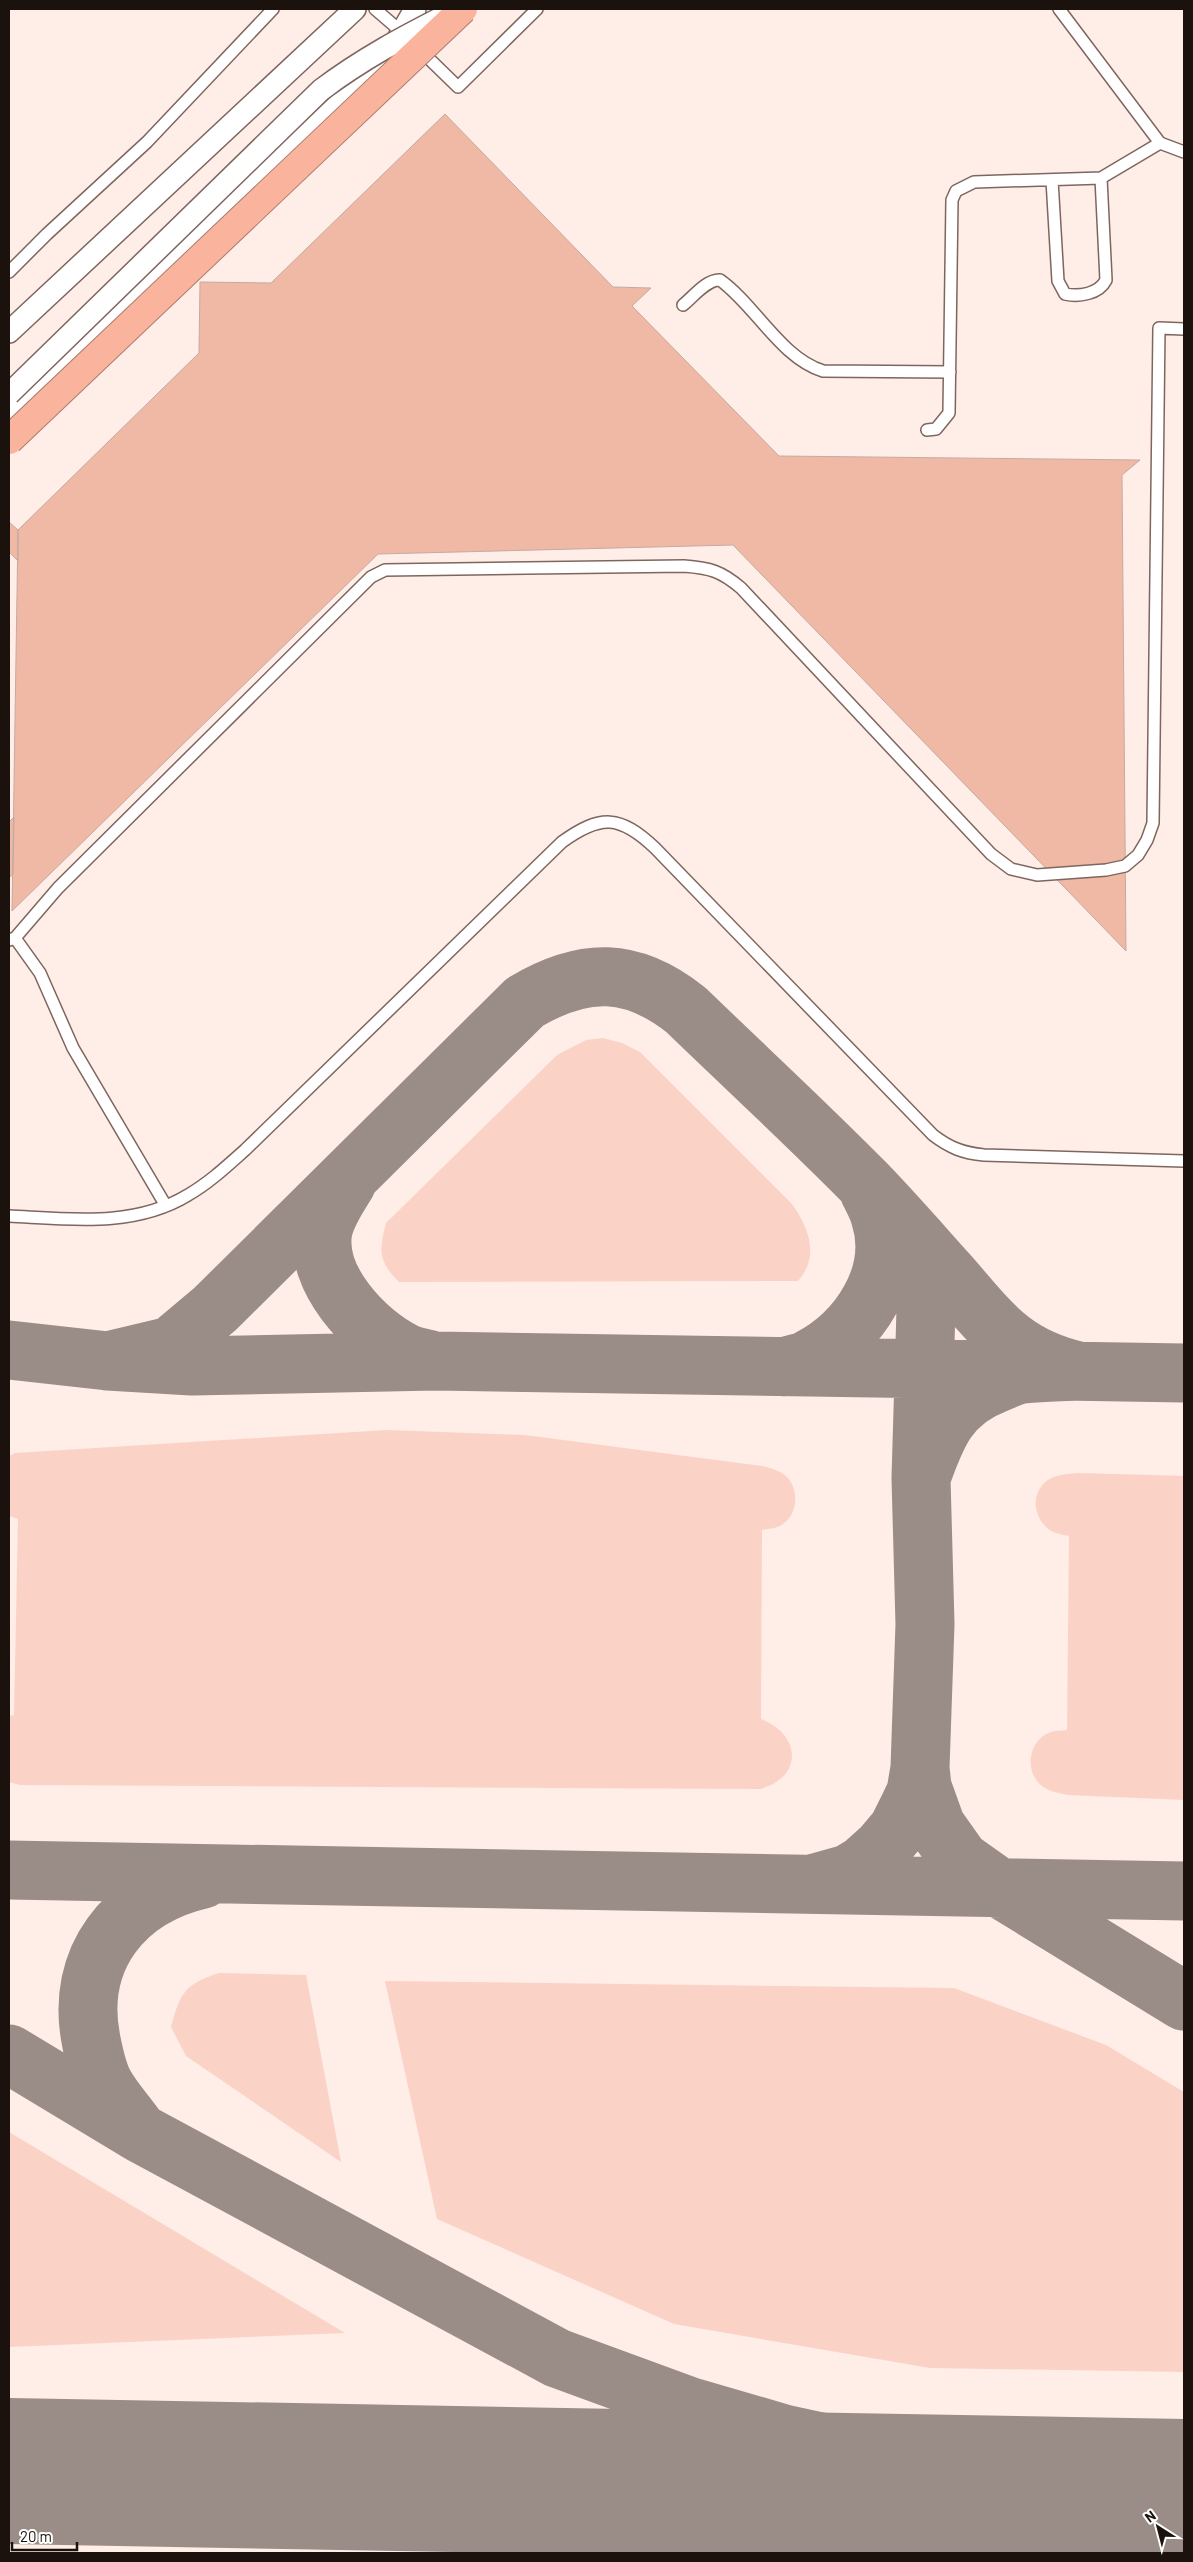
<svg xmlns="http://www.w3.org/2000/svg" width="1193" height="2562" font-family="Barlow,sans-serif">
  <rect width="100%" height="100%" fill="#ffede7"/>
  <path fill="#fbd3c6" d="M603,1038L622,1043L640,1052L792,1204C809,1228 820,1256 798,1281L399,1282C378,1261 379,1251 386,1223L557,1055L586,1040Z
    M387,1430L525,1435L762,1466C771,1468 781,1471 787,1477C802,1493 796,1523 774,1528C770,1529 765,1529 762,1530L761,1719C801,1734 804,1777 760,1789L20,1785L9,1782V1716L14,1715L18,1519L9,1516V1456L15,1453Z
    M1079,1473L1184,1476V1800L1068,1795C1059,1793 1050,1792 1042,1786C1023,1771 1029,1739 1051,1732C1056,1730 1062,1731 1067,1730L1069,1536C1064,1535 1058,1534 1053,1532C1033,1521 1029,1493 1048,1480C1057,1474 1068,1474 1079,1473Z
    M219,1973L306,1975L341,2162L186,2056L171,2027C180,1994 184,1984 219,1973Z
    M385,1981L954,1988L1106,2045L1184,2092V2372L930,2368L674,2324L437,2219Z
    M9,2132L345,2333L9,2347Z"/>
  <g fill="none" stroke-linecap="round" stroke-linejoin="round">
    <path stroke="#9a8c86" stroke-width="59" d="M347,1182C338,1197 327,1212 323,1230C314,1279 365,1333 406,1353C413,1356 423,1358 431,1360
      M9,1350L108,1361L192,1366L436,1361L1184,1373
      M108,1361L171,1346L215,1309L525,1002C584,967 632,967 686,1010C746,1068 808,1125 866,1184C894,1213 921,1244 948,1274C991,1323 1011,1355 1078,1371C1060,1372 1042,1372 1024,1374C1015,1375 1004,1380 995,1384C949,1401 936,1435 921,1478
      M784,1367C791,1364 802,1363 809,1359C859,1333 899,1274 880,1216C878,1208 873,1199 869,1191
      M920,1768L922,1787L936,1826L960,1860L998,1887L1184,2001
      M9,1870L1184,1891
      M816,1883L848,1874L863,1865L882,1848L898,1829L908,1809L916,1792L920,1768L925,1624L921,1478L926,1309L924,1267L920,1253L909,1236
      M9,2054L140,2133L557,2358L688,2406L784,2434L867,2452L971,2469L1134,2491
      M135,2127C125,2113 112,2099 104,2084C97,2071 94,2055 91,2040C75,1958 124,1897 203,1879
      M815,2450C835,2460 858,2471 874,2487C891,2504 902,2532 912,2553
      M961,2553L993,2527L1035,2506L1092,2497"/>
    <path stroke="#9a8c86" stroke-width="146" d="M9,2471L1184,2492"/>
  </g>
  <path fill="#efb9a6" stroke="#c5aaa1" d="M445,114L613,287L651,288L632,306L779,456L1140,460L1122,475L1126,951L733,545L378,554L12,911L18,530L199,353L200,282L271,283Z
    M9,522L18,530V561L9,552Z
    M14,817L13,874L9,878V822Z"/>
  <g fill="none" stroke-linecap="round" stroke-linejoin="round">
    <g stroke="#7e665e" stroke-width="14">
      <path id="lane" d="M375,9L404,34
        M1059,9L1160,143L1184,152
        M419,49L458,87L537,9
        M1052,180L1058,281L1065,294C1079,297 1099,294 1106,280L1101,178
        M9,272L47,234L147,142L273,9
        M683,305C693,297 707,279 720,280C755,305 781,358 823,371L950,372
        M927,430L936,429L949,413L952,200L956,191L974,182L1101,178L1160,143
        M15,938L40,973L73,1048L166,1206
        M9,940L15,938L58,888L371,577L385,570L684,566C710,568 721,571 741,588L991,854L1011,869L1037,875L1106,870L1125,866L1138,855L1147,840L1153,823L1159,328L1184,329
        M9,1216C69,1219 134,1228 188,1195C209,1183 227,1166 245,1150L562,842C601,814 620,815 655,848L933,1135C950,1148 963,1153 984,1155L1184,1161"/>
    </g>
    <g stroke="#7e665e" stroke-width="24">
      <path id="street" d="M9,332L355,9
        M9,415L386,60L415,9"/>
    </g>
    <use href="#lane" stroke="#fff" stroke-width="11"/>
    <use href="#street" stroke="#fff" stroke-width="21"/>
    <g stroke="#7e665e" stroke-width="24" stroke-linecap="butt">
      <path id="street-bridge" d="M9,394L321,90C362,59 405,36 451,13"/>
    </g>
    <g stroke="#ac7b6c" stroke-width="30" stroke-linecap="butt">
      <path id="highway-bridge" d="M9,440L463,9"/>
    </g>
    <use href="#street-bridge" stroke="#fff" stroke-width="21"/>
    <use href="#highway-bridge" stroke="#fab49e" stroke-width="28"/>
  </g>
  <rect width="1193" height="2562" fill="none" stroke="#1b120e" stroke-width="20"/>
  <g transform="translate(1158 2527) rotate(324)" stroke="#ffffff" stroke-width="4" paint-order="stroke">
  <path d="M0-4L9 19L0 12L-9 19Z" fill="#1b120e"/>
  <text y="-8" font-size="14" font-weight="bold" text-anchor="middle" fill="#1b120e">N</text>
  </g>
  <path d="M12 2542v8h65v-8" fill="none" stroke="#1b120e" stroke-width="2.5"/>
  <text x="20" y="2542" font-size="15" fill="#1b120e" stroke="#ffffff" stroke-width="4" paint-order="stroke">20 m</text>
</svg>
